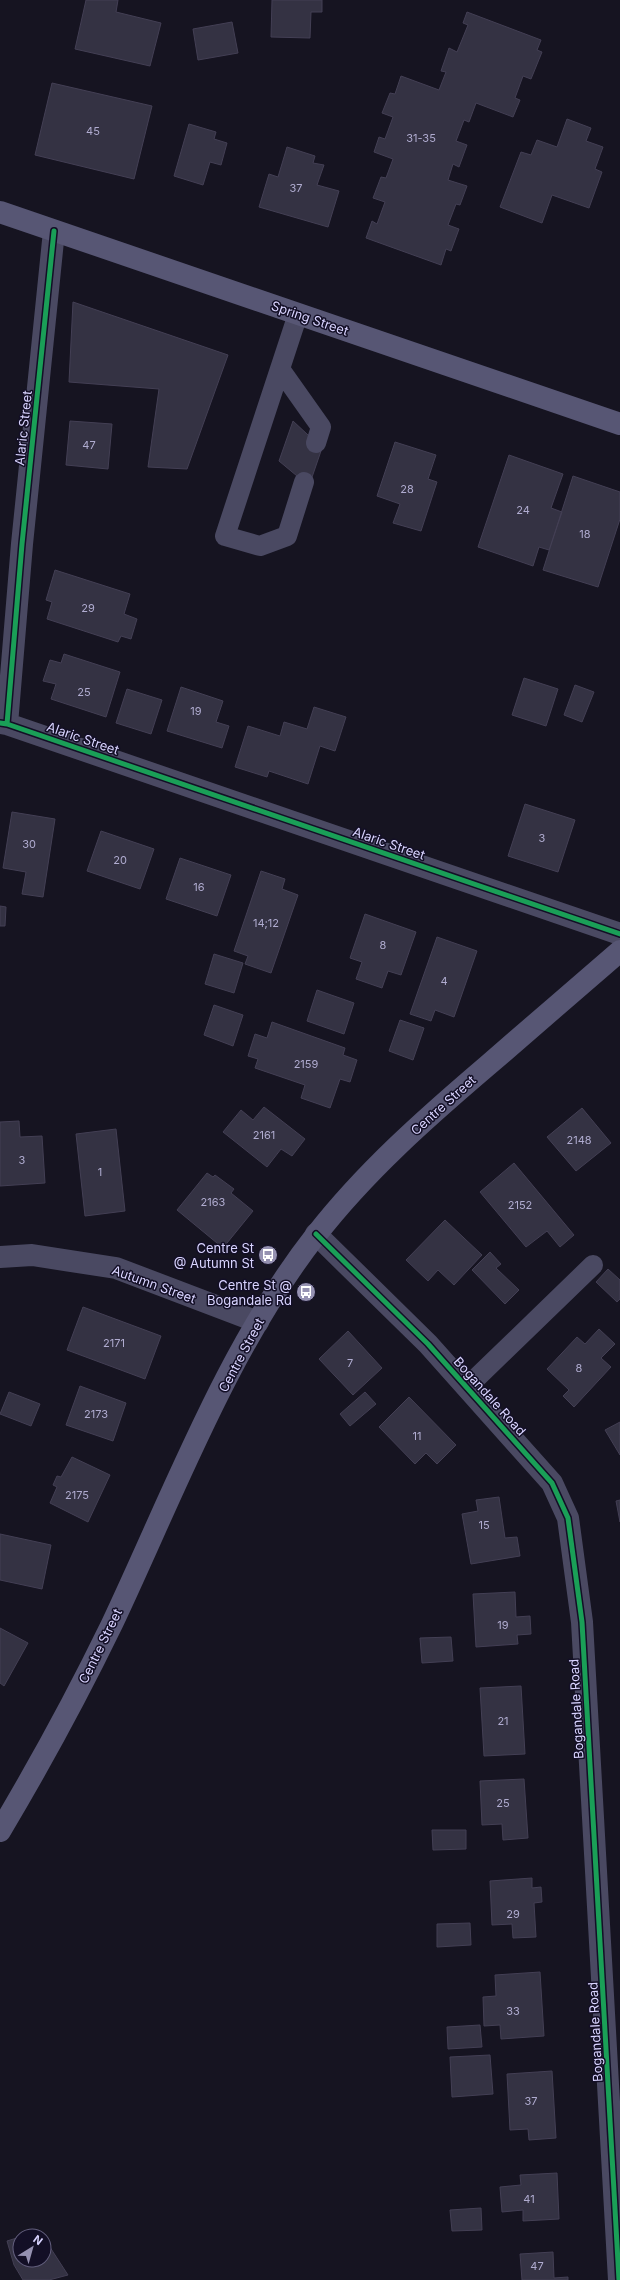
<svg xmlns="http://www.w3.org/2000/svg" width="620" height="2280" font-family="Inter,sans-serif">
  <rect width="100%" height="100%" fill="#161421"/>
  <path fill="#343243" stroke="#433f54" d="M86,0H118L116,12L161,23L150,66L75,49Z
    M272,0H322V12H311L310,38L271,37Z
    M467,12L541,40L537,50L542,52L531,79L523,76L515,98L520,100L513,117L476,103L469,122L464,120L456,141L467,145L459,167L453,164L448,180L467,186L460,205L456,204L448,225L459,229L451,251L446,249L441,265L366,238L372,221L377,224L385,202L373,198L381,177L386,178L393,159L374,152L379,137L385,139L393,117L382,113L390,93L395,94L401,76L439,90L446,72L441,71L449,48L457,52L468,25L463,23Z
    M232,22L238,53L198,60L193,29Z
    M52,83L152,106L134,179L35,155Z
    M567,119L591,128L586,141L603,147L595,169L602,172L589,208L552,195L542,223L500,207L521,152L531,155L537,140L557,147Z
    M189,124L216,132L214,139L227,143L221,165L210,162L203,185L174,176Z
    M287,147L315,156L313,163L324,165L317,185L339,191L328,227L259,207L269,174L278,177Z
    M73,302L228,355L187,469L148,467L159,389L69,382Z
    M70,421L112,424L108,469L66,465Z
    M293,421L322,448L309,486L279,461Z
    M395,442L436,455L428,479L437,482L421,531L393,523L400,504L377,496Z
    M509,455L563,474L551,508L562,512L549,550L539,547L533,566L478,547Z
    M573,476L620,492V519L598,587L543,570Z
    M55,570L130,594L124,614L137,619L131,639L121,636L118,642L47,619L52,602L46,600Z
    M64,654L120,672L106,717L51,699L56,684L43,681L50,660L61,663Z
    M524,678L558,689L546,726L512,715Z
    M575,685L594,692L582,722L564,715Z
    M181,687L223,701L216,722L229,726L222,748L167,731Z
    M127,689L162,700L151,734L116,723Z
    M314,707L346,717L335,751L320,746L308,784L269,771L267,777L235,767L248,726L280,736L284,722L307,729Z
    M525,804L575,820L558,872L508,856Z
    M12,812L55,819L43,897L22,894L26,872L3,868Z
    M101,831L154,849L140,889L87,871Z
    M180,858L231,875L217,916L166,899Z
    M261,871L285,879L282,889L298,895L271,973L245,964L248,956L234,951Z
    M0,906L6,907L5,926H0Z
    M365,914L416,932L401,975L388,971L382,988L356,979L362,962L350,958Z
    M437,937L477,951L454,1017L435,1010L431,1021L410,1014Z
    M214,954L243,963L234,993L205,984Z
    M317,990L354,1003L344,1034L307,1021Z
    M214,1005L243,1015L233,1046L204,1035Z
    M400,1020L424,1028L413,1060L389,1051Z
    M272,1022L345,1048L343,1055L357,1060L350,1082L340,1079L330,1108L301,1098L305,1085L255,1068L258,1059L248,1056L255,1034L267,1038Z
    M264,1107L305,1139L292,1156L281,1149L267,1167L223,1132L241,1110L253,1120Z
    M582,1108L611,1143L576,1171L547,1137Z
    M19,1121L20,1137L42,1136L45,1183L0,1186V1122Z
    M116,1129L125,1211L85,1216L76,1134Z
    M514,1163L574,1235L560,1247L547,1231L526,1247L480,1192Z
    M207,1173L213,1177L215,1175L234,1189L231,1193L253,1211L223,1248L177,1210Z
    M445,1220L482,1255L454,1285L438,1270L428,1281L406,1260Z
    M490,1252L501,1264L496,1268L519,1290L505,1304L472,1270Z
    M608,1269L620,1280V1299L617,1302L596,1282Z
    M83,1307L161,1336L145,1379L67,1350Z
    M599,1329L615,1344L601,1358L611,1367L574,1407L563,1396L569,1390L547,1369L577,1337L585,1344Z
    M348,1331L382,1368L353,1395L319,1359Z
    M80,1386L126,1403L113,1441L66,1425Z
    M9,1392L40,1404L31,1426L0,1414Z
    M365,1392L376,1404L350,1426L340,1414Z
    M409,1397L456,1445L437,1464L426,1453L415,1464L379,1427Z
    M620,1422V1455L605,1430Z
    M72,1457L110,1475L88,1522L50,1503L57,1487L53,1485L57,1476L61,1477Z
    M499,1497L505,1538L517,1537L520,1556L471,1564L462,1514L478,1511L476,1500Z
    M620,1500V1522L616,1501Z
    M0,1534L51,1545L42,1589L0,1580Z
    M515,1592L516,1617L530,1616L531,1634L517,1635L518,1644L476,1647L473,1594Z
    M0,1628L28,1643L4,1686L0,1683Z
    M451,1637L453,1661L422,1663L420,1638Z
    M521,1686L525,1754L484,1756L480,1688Z
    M524,1779L528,1838L503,1840L502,1824L482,1825L480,1781Z
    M432,1830H466V1849L433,1850Z
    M532,1878V1888L541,1887L542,1902L534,1903L536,1937L513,1938L512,1924L492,1925L490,1881Z
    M470,1923L471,1945L437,1947V1924Z
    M540,1972L544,2036L501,2039L500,2025L484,2026L483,1997L496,1996L495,1975Z
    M480,2025L482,2047L448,2049L447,2027Z
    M490,2055L493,2094L452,2097L450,2057Z
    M552,2071L556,2138L529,2140L528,2129L510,2130L507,2074Z
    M557,2173L559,2219L523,2221V2210L502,2212L500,2187L521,2185L520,2175Z
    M481,2208L482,2230L452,2231L450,2210Z
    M40,2232L43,2236H25Z
    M20,2237V2260H44V2238L68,2275L49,2280H23L14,2265L7,2241Z
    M553,2252L554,2278L568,2277V2280H522L520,2254Z"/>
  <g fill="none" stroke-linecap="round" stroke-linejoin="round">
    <path stroke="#4a4962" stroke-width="20" d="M298,314L225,536L260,546L287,536L304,482
      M280,369L321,427L316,443
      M467,1387L593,1265"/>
    <path stroke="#4a4962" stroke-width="22" d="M0,723L7,724L620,934
      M7,724L22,544L54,231
      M316,1234L428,1344L552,1483L568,1518L582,1622L619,2280
      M0,1257L32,1255L116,1268L258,1322"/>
    <path stroke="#575674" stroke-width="22" d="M0,212L620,424
      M0,1831C40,1764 78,1694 112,1624C173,1495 228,1347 316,1235C365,1172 426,1118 487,1066C531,1028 576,989 620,951"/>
    <g stroke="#130f26" stroke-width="8">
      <path id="cycleway" d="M0,723L7,724L620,934
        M7,724L22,544L54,231
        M316,1234L428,1344L552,1483L568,1518L582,1622L619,2280"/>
    </g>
    <use href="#cycleway" stroke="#1a9f57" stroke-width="5"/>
  </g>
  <defs>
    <g id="bus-disc" transform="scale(1)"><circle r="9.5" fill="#9591b1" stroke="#130f26"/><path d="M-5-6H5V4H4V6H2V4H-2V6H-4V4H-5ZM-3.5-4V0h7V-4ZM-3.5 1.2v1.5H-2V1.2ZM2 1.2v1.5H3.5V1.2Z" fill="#fff"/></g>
  </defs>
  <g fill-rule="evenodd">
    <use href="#bus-disc" x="268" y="1255"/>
    <use href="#bus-disc" x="306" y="1292"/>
  </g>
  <g text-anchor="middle" stroke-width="3" stroke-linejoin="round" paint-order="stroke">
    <g font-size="11" fill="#b0acd0">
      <text x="93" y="135">45</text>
      <text x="421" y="142">31-35</text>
      <text x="296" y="192">37</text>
      <text x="89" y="449">47</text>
      <text x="407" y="493">28</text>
      <text x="523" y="514">24</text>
      <text x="585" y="538">18</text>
      <text x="88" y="612">29</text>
      <text x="84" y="696">25</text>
      <text x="196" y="715">19</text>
      <text x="542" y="842">3</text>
      <text x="29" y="848">30</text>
      <text x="120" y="864">20</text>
      <text x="199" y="891">16</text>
      <text x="266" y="927">14;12</text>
      <text x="383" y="949">8</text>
      <text x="444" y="985">4</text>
      <text x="306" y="1068">2159</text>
      <text x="264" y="1139">2161</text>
      <text x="579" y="1144">2148</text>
      <text x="22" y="1164">3</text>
      <text x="100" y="1176">1</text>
      <text x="213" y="1206">2163</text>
      <text x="520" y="1209">2152</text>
      <text x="114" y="1347">2171</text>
      <text x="350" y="1367">7</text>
      <text x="579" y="1372">8</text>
      <text x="96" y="1418">2173</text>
      <text x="417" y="1440">11</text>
      <text x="77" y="1499">2175</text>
      <text x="484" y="1529">15</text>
      <text x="503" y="1629">19</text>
      <text x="503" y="1725">21</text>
      <text x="503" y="1807">25</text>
      <text x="513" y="1918">29</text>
      <text x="513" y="2015">33</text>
      <text x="531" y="2105">37</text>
      <text x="529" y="2203">41</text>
      <text x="537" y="2270">47</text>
    </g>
    <g font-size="13" fill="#d9d4ff" stroke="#130f26">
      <text transform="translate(310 318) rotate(19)" y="5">Spring Street</text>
      <text transform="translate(23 428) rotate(-84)" y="5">Alaric Street</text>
      <text transform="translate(83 738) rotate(19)" y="5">Alaric Street</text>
      <text transform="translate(389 843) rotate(19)" y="5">Alaric Street</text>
      <text transform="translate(443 1105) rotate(-42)" y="5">Centre Street</text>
      <text transform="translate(154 1284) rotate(20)" y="5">Autumn Street</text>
      <text transform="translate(241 1355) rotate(-62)" y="5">Centre Street</text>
      <text transform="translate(490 1396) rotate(48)" y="5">Bogandale Road</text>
      <text transform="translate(100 1646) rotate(-64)" y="5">Centre Street</text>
      <text transform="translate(576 1709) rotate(-93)" y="5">Bogandale Road</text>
      <text transform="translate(595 2032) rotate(-93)" y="5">Bogandale Road</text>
    </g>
    <g font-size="13" fill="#d9d4ff" stroke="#130f26" text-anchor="end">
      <text x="254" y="1253">Centre St<tspan x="254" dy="15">@ Autumn St</tspan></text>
      <text x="292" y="1290">Centre St @<tspan x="292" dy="15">Bogandale Rd</tspan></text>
    </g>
  </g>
  <g transform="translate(32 2248) rotate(37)"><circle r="19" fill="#130f26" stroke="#625e7d"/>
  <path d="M0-3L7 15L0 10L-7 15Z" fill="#9591b1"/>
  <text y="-6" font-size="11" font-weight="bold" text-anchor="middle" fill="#d9d4ff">N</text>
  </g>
</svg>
